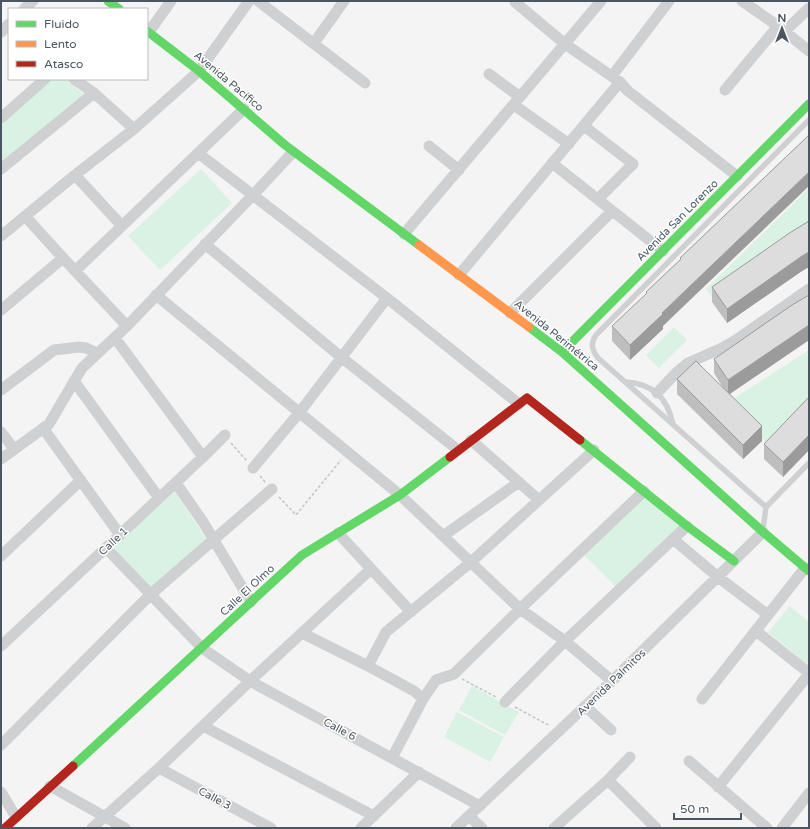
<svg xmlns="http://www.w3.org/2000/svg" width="810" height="829" font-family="'Varela Round',sans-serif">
  <rect width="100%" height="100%" fill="#f4f4f4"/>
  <path fill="#d9f2e3" d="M52,79H65L86,96L1,164V125Z
    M201,169L232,203L160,270L128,236Z
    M809,188V236L714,299L706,289Z
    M674,327L687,340L659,368L646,355Z
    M809,350V408L771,447L702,378L733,399Z
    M175,491L206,539L151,589L113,548Z
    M646,495L682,525L616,587L584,555Z
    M790,606L809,622V666L768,632Z
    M472,686L519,712L505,735L459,710Z
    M457,712L504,737L490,762L444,737Z"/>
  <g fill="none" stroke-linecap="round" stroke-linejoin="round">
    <path stroke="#bcc7c4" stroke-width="1.5" stroke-dasharray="3 2" stroke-linecap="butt" d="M231,443L247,461
      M260,476L265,482
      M279,497L296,515L341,460
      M462,679L496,697
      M515,707L550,726"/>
    <path stroke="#ced0d2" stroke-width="5.5" d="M626,382C653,384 667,397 673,424
      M766,507L598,358C592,350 590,344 596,335L809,120
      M763,529L766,507L809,463"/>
    <path stroke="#ced0d2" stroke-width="11" d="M258,1L365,83
      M516,1L515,2L565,44L620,82L628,91L737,176
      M742,1L778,26L809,51
      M24,9L33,1
      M785,31L809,8
      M1,32L9,24
      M149,32L171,1
      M314,43L344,1
      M489,74L520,97
      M612,76L669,1
      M74,79L94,93L134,129
      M725,90L778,26
      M514,105L569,144
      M1,118L45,79
      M584,126L633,164L598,199
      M429,146L459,170
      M198,153L387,298L519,404
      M552,163L663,251
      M1,169L94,93
      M75,175L122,226
      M25,216L63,258L127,326
      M404,234L601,1
      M1,236L75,175L134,129L199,71L249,1
      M205,244L341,357L458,450
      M75,271L244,109
      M459,275L620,82
      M156,295L400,495L520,609L565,641L612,681
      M1,310L63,258
      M510,313L612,211
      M115,338L203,457
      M74,381L159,498
      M1,390L54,350L79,347L86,348L97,353
      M657,393L677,372L688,363L720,349L736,340L809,289
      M43,428L120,535
      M1,432L14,449
      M471,440L539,500
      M1,459L49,424L82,368L127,326L254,194L293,152
      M253,468L299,413L387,298
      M176,483L203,522L251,602
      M338,533L411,612
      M443,536L519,482
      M673,539L718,577L768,615
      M106,548L202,648L250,681L480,806
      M1,556L81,480
      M756,631L809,673
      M302,633L368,666L414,691L423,699
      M1,646L203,457L225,435
      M368,666L386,632L471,562L594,450
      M702,699L805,568
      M505,702L565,641L687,526
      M585,706L611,730
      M203,726L374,816
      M1,745L151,594L272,489
      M392,758L423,699L436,680L454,674L520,609L644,491
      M689,761L767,828
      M159,768L271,828
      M608,780L656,828
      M50,786L125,828
      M718,787L809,674
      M1,792L16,817
      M469,816L482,828
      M92,828L159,768L250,681L371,569
      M361,828L419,772
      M456,828L612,681L763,532
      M554,828L608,780L630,757
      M782,828L809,793"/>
    <path stroke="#63d668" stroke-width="9" d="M108,1L119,9
      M147,31L199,71L285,145L419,245
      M529,327L562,352L763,532L809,571
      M562,352L809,104
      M580,440L687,526L734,561
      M73,766L302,555L400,495L450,457"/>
    <path stroke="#ff974d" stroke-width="9" d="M419,245L529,327"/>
    <path stroke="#b3261e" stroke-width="9" d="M450,457L527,398L580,440
      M5,828L73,766"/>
  </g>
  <path fill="#bebebf" d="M809,135L663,326V329L630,360L612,341V326L646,295V292L680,260V258Z
    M809,221V267L802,271L727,323L712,302V287Z
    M809,340L730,394L762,441L743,459L677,394V379L723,388L714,373V359Z
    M809,397V450L783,477L764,459V444Z"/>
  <path fill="#9b9b9b" d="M809,172V186L663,326V329L630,360V345L662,313Z
    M809,252V267L802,271L727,323V309L802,256Z
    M809,325V340L728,395V380Z
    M762,426V441L743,459V445Z
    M809,435V450L783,477V462Z"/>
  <path fill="#ddddde" stroke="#9b9b9b" d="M809,135V172L662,313L663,314L630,345L612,326L647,293L646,292L681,259L680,258Z
    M809,221V252L802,256L727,309L712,287L791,232Z
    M809,295V325L728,380L714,359L792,305Z
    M696,361L762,426L743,445L677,379Z
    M809,397V435L783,462L764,444Z"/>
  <g text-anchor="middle" stroke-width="3" stroke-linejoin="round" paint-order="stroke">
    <g font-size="11" fill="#4a5661" stroke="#fff">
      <text transform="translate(229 81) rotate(40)" y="4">Avenida Pacífico</text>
      <text transform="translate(677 220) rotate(-45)" y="4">Avenida San Lorenzo</text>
      <text transform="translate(557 335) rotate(39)" y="4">Avenida Perimétrica</text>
      <text transform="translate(113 541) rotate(-43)" y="4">Calle 1</text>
      <text transform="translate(247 590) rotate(-43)" y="4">Calle El Olmo</text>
      <text transform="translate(611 682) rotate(-44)" y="4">Avenida Palmitos</text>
      <text transform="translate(340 729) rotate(28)" y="4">Calle 6</text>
      <text transform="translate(215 798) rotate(28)" y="4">Calle 3</text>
    </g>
  </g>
  <rect width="810" height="829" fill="none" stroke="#4a5661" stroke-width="4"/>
  <rect x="8" y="8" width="140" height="72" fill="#ffffff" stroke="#b7bbc0"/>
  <rect x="16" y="21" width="20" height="6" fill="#63d668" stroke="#b7bbc0"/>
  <text x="44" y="28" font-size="12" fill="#4a5661">Fluido</text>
  <rect x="16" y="41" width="20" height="6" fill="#ff974d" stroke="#b7bbc0"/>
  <text x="44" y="48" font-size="12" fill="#4a5661">Lento</text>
  <rect x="16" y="61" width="20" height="6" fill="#b3261e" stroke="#b7bbc0"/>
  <text x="44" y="68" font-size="12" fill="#4a5661">Atasco</text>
  <g transform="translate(782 28)" stroke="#ffffff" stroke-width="3" paint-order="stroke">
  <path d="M0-3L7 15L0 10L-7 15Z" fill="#4a5661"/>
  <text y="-6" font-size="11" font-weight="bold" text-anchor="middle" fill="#4a5661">N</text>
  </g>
  <path d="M674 813v6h67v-6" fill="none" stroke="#4a5661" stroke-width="2"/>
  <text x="680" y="813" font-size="12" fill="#4a5661" stroke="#ffffff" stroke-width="3" paint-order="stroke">50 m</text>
</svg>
